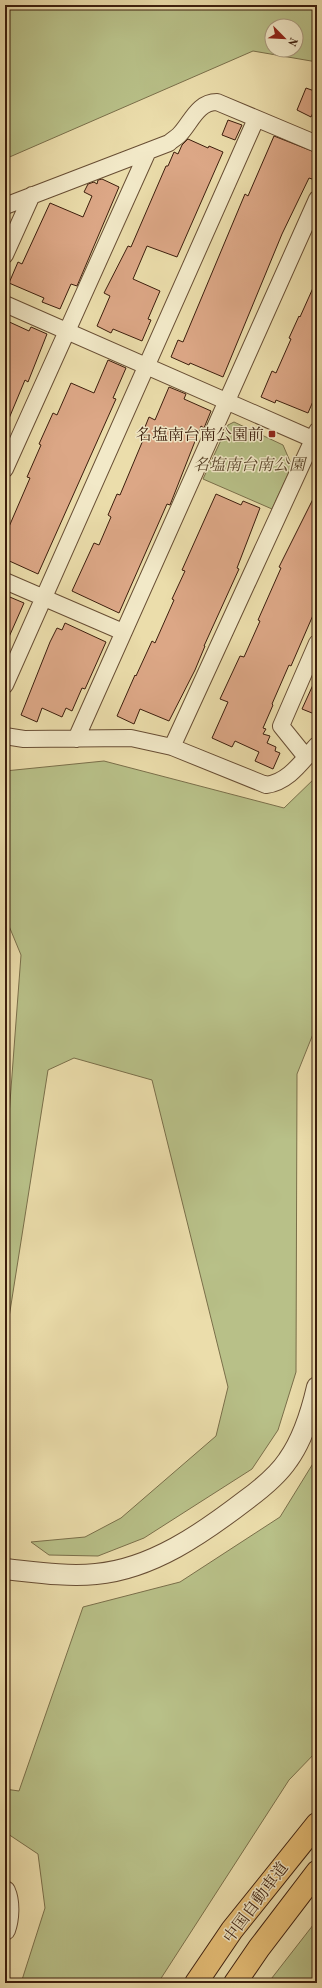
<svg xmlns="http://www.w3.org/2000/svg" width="322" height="1988" font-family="'Old Standard TT','Noto Serif JP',serif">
  <rect width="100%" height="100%" fill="#ebddab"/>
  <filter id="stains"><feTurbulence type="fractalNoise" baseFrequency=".005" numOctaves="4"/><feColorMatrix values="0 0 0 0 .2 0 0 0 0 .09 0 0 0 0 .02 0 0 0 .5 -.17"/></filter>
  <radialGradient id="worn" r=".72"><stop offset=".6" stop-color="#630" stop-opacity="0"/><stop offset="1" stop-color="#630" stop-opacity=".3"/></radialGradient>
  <path fill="#b8c088" stroke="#7a6f4a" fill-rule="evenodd" d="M5,5H317V62L253,51L5,159ZM272,26H296V50H272Z
    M234,422L283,445L292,466L272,509L203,479L228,425Z
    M104,761L284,808L317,776V1024L297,1074L296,1372L278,1430L252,1469L144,1538L98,1556L49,1555L31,1542L85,1537L121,1518L216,1436L228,1387L152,1080L74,1058L48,1070L5,1343V1169L21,955L9,926L5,925V771Z
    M317,1457V1751L289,1780L158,1983H21L45,1908L38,1854L5,1832V1789L19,1791L83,1607L180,1582L280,1517Z
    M317,1920V1983H268Z"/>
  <path fill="#dca786" stroke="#3c1e0d" d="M306,88L317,92V104L311,117L297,110Z
    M228,120L242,125L235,140L222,135Z
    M274,136L317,153V168L312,179L309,178L282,234L223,377L190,363L189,365L171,357L178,340L183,342L245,194L248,196Z
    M188,139L208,148L209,146L223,152L177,257L147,246L133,279L160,291L148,319L151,320L142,341L113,329L111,333L97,326L110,296L104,293L128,246L131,247L166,166H168L174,152L178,154L182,145Z
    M102,179L119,187L77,286L71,284L60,309L42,302L44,298L9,283L18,262L22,264L50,203L83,217L92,196L84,192L88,184L94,182L97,184L98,180Z
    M317,279V392L308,413L276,400L275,403L261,397L272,371L276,373L291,339L289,338L299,316L300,317Z
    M5,320L29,331L31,327L47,334L28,382L25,380L5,428Z
    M108,360L126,368L113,398L116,399L38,574L5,559V536L30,478L27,477L41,445L39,444L53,413L57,415L71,383L94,393Z
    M169,387L186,394L184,399L211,411L204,428L201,426L170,505L167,504L119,613L72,591L94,543L99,545L111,517L108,515L117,494L120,495L146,433L143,432L149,417L155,420Z
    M317,491V606L291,666L289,665L272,704L273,705L263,728L266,729L263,734L270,736L267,743L276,747L275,751L280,753L273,769L255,761L259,752L235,741L232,747L212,738L228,702L220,699L240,656L244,657L260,621L258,620L281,568L279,567Z
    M216,494L241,505L243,501L260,508L237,568L239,569L204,646H205L195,670L169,721L140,709L134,724L117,716L135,675L136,676L152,641L155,643L174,600L172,599L185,571L182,570Z
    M5,595L24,603L5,646Z
    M65,623L106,642L85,689L82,688L72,711L66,708L62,717L42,708L37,722L21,715L50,642L57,628L62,630Z
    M317,676V715L302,709Z"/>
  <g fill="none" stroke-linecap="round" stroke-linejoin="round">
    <g stroke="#684e34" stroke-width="18">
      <path id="minor" d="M5,206L169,143C172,140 176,138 179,135C191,123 197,102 217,102L317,144
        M5,255L32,195
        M5,304L317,441
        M5,469L148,151
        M5,581L123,632
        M5,685L256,119
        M5,736L24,739L131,738L172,747L266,785C289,782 302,761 317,745
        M76,739L317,199
        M172,747L317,431
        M306,757L281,726L317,643"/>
    </g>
    <g stroke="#684e34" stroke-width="22">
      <path id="tertiary" d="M5,1569C34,1572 66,1577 96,1574C152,1569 203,1533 246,1500C261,1489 278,1475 288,1460C303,1439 311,1413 317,1387
        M5,1891C10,1902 9,1919 5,1930"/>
    </g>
    <g stroke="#3c1e0d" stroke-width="24">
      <path id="motorway" d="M196,1983L232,1930L317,1824
        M235,1983L259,1948L317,1872"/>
    </g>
    <use href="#minor" stroke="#f2e9c8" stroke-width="16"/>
    <use href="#tertiary" stroke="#f2e9c8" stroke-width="20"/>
    <use href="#motorway" stroke="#e6be76" stroke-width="22"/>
  </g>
  <rect fill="#8f2418" stroke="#f2e9c8" stroke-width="1.5" x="268" y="430" width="8" height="8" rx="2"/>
  <g text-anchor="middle" stroke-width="3" stroke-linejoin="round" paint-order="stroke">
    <g font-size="16" fill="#3c1e0d" stroke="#f2e9c8" text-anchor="end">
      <text x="264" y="440">名塩南台南公園前</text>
    </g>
    <g font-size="16" font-style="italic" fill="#5b462c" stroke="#f2e9c8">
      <text x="249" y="470">名塩南台南公園</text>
    </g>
    <g font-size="16" fill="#3c1e0d" stroke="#f2e9c8">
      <text transform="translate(255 1902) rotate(-53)" y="6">中国自動車道</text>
    </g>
  </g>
  <rect width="322" height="1988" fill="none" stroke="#ebddab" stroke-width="20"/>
  <rect x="6" y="6" width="310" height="1976" fill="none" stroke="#3c1e0d" stroke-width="2"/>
  <rect x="10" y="10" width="302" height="1968" fill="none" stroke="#3c1e0d"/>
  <g transform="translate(284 38) rotate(114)"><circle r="19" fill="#f2e9c8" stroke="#a9987d"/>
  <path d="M0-3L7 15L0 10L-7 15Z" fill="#8f2418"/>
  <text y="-6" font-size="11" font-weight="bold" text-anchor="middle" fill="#3c1e0d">N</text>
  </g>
  <rect width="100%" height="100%" filter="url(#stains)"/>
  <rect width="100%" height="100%" fill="url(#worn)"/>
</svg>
